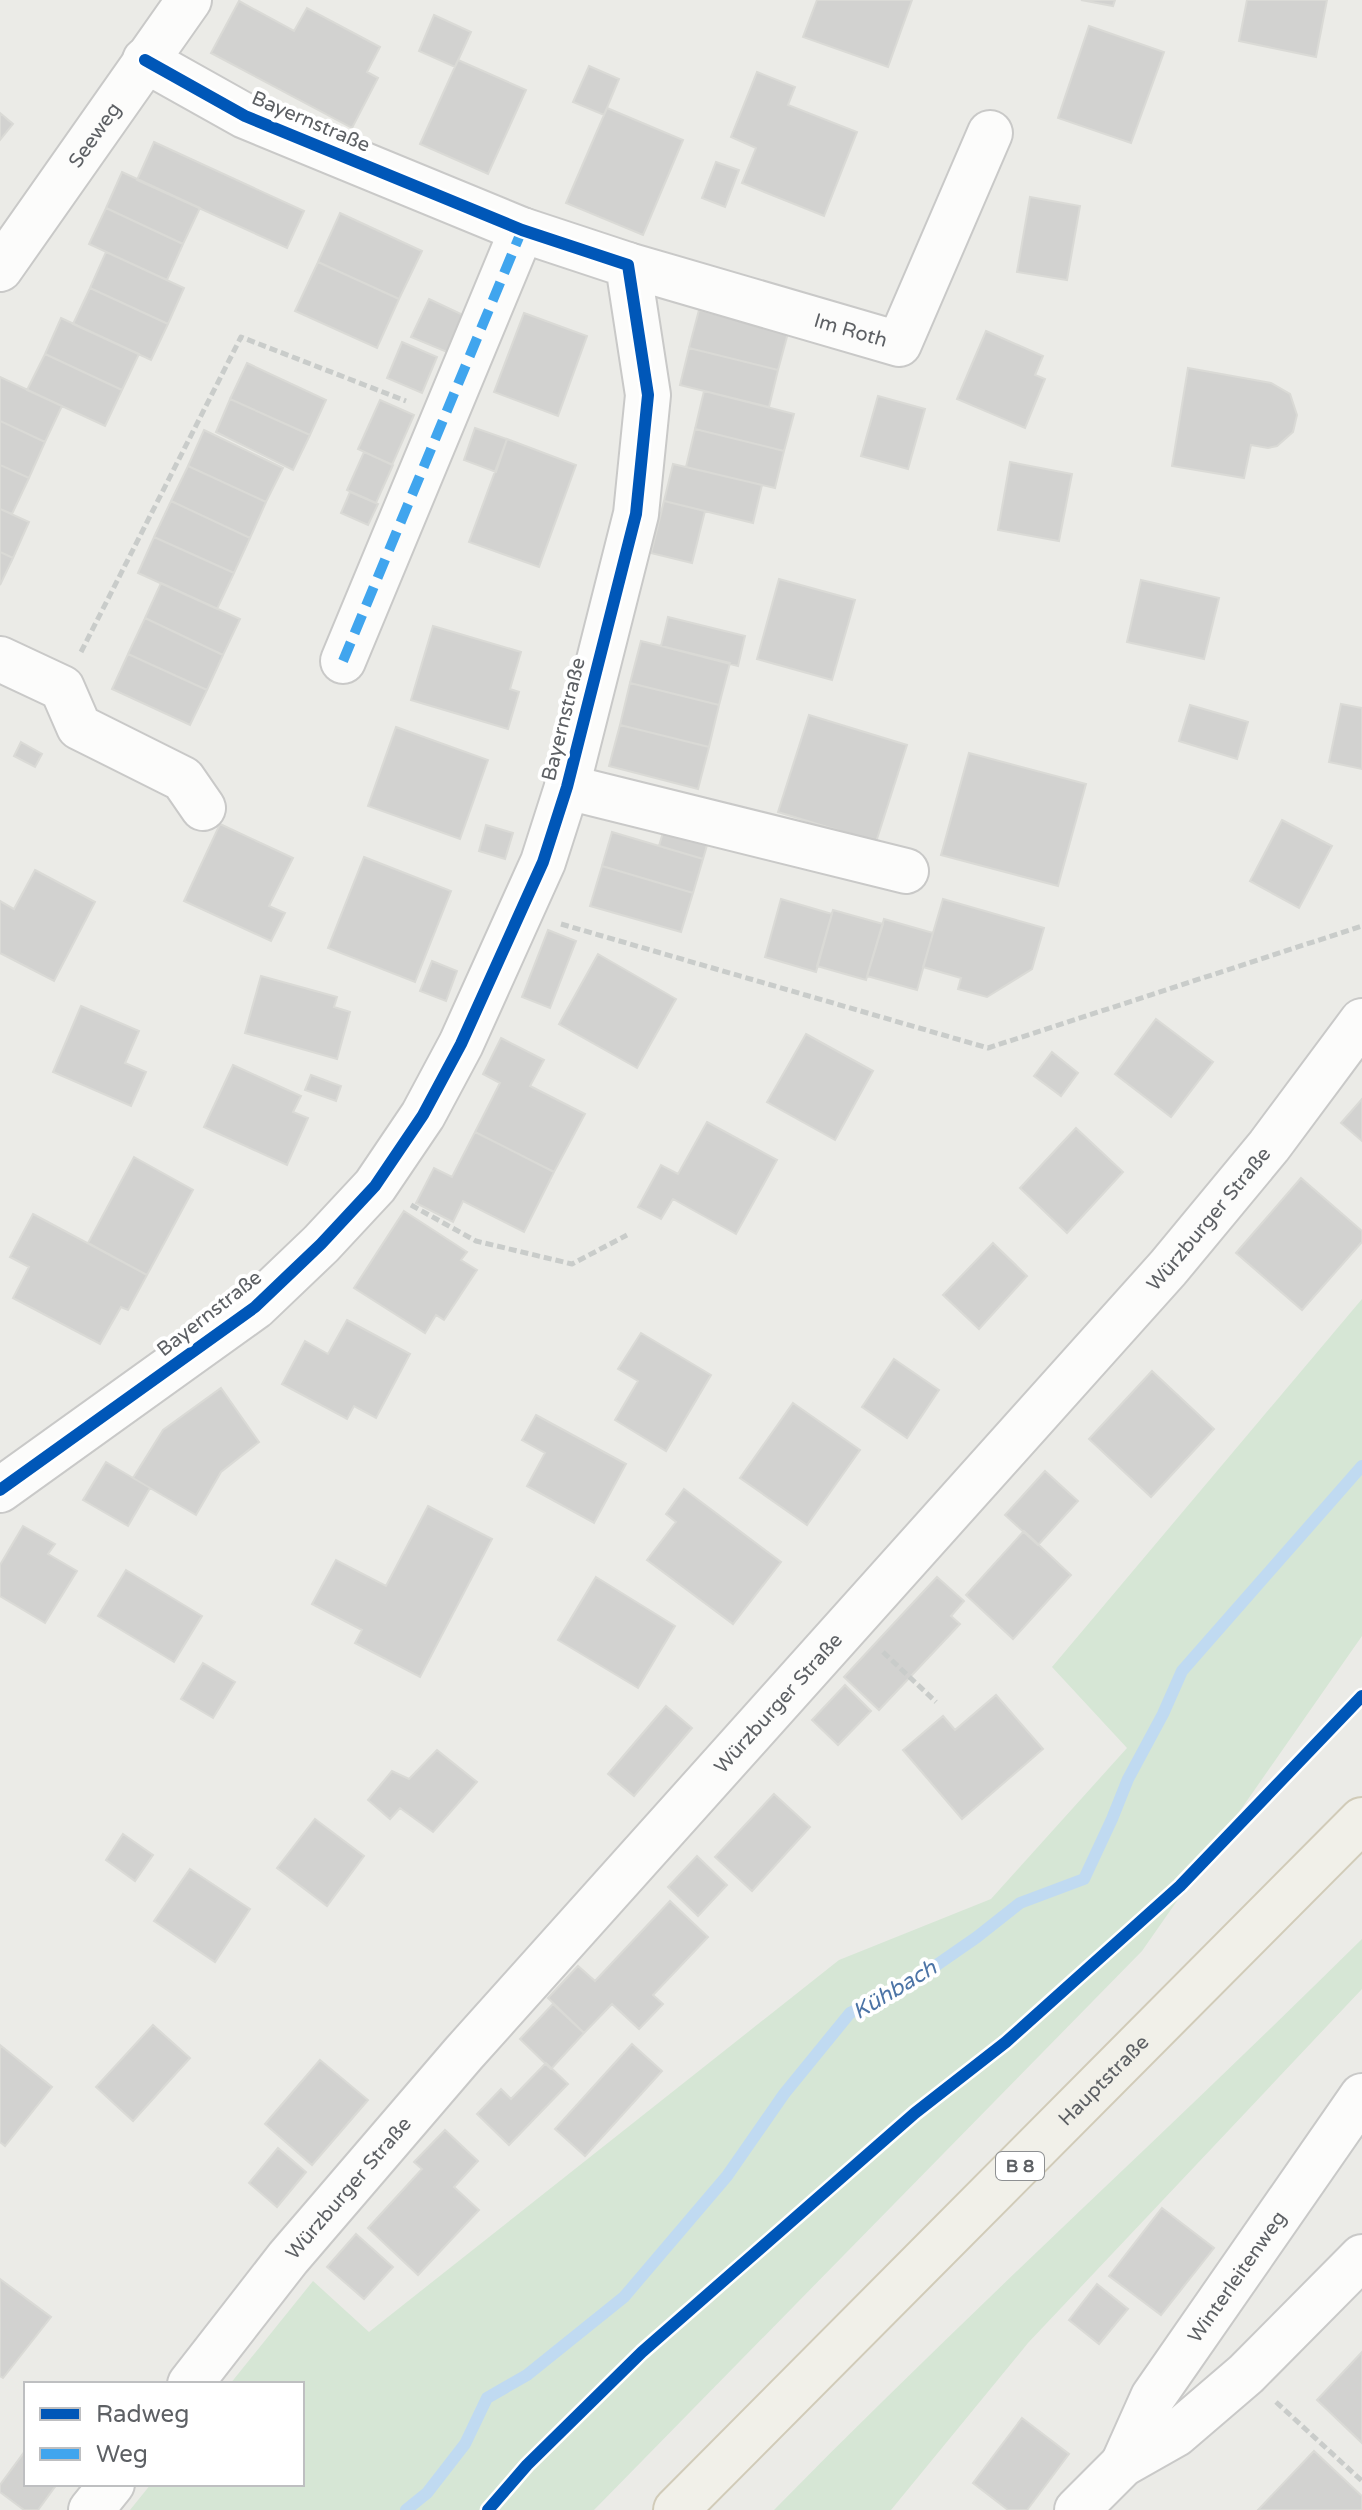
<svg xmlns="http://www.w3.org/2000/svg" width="1362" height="2510" font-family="'Varela Round',sans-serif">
  <rect width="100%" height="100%" fill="#ebebe7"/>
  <path fill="#d6e6d5" d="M1362,1299V1636L1142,1951L594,2510H130L151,2484H302V2384H230L313,2281L369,2332L839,1960L991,1899L1127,1748L1052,1667Z
    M1362,1939V1989L1028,2343L891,2510H774C965,2315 1168,2131 1362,1939Z"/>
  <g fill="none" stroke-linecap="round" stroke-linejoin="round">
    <path stroke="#c0daf1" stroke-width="12" d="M406,2510L427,2493L465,2444L487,2398L527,2375L624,2297L727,2176L784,2094L850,2013L905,1987L977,1937L1020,1903L1084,1879L1112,1819L1128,1779L1163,1714L1182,1671L1362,1466"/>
  </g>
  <path fill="#d2d2d0" stroke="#dadad6" stroke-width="2" d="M817,0H912L888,67L803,37Z
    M1081,0H1115L1113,6Z
    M1247,0H1327L1316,57L1239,41Z
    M239,1L294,31L307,8L380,47L367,72L378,78L352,128L211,53Z
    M434,15L471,32L455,67L419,51Z
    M1089,26L1164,52L1131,143L1058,118Z
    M458,60L526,90L488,174L420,144Z
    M589,66L619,79L604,115L573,102Z
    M757,72L795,87L788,105L857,132L824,216L742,183L756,148L731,137Z
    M607,108L683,140L643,235L566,203Z
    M0,113L13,124L0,140Z
    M154,142L304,211L287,248L137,180Z
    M716,162L739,170L725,207L702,198Z
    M122,172L200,208L183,244L106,208Z
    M1030,197L1080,206L1067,280L1017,272Z
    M106,208L183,244L167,280L89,244Z
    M340,213L422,251L399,299L318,262Z
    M106,252L184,288L168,324L90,288Z
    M318,262L399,299L377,348L295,311Z
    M90,288L168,324L151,360L73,324Z
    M429,299L463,315L447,352L411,337Z
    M699,310L788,333L778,370L689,348Z
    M524,313L587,336L558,416L494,392Z
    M61,318L139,354L122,390L45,354Z
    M986,331L1043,356L1035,375L1045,379L1025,428L957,399Z
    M402,342L437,357L422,393L387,378Z
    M689,348L778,370L769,407L680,385Z
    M45,354L122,390L105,426L27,390Z
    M247,363L326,400L310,435L230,399Z
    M1188,368L1271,383L1290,394L1297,415L1293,432L1277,446L1268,448L1251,445L1244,478L1172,466Z
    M0,377L62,406L45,442L0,421Z
    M704,391L794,414L784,451L695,429Z
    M878,396L925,409L908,469L861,456Z
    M230,399L310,435L293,470L216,432Z
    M380,400L414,415L392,465L358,449Z
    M0,421L45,442L29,478L0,465Z
    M475,428L507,439L496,472L464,460Z
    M695,429L784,451L775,488L686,467Z
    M204,430L283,468L266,502L188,466Z
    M507,439L576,465L539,567L469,542Z
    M364,452L393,465L376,503L347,490Z
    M1010,462L1072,474L1059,541L998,530Z
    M673,464L762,485L753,523L664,501Z
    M0,465L29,478L12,514L0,509Z
    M188,466L266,502L250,538L171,501Z
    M350,492L378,504L368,525L341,513Z
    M171,501L250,538L234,573L154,537Z
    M664,501L705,511L692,563L651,553Z
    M0,509L29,522L13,558L0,552Z
    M154,537L234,573L217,609L138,573Z
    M0,552L13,558L0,585Z
    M779,579L855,600L832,680L757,659Z
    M1141,580L1219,598L1204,659L1127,642Z
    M161,583L240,619L223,655L145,618Z
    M668,617L745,636L738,666L661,646Z
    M145,618L223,655L207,690L128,654Z
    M433,626L521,652L510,689L519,692L508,729L411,700Z
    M641,641L730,663L719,705L630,683Z
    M128,654L207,690L190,725L112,689Z
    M630,683L719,705L709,747L620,725Z
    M1341,704L1362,708V769L1329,762Z
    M1190,705L1248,722L1237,759L1179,741Z
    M809,715L907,745L876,842L778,812Z
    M620,725L709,747L698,789L609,766Z
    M396,727L488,760L460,839L368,806Z
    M21,742L42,754L35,767L14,756Z
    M969,753L1086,784L1058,886L941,855Z
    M1282,820L1332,846L1299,908L1250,881Z
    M666,822L710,835L703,859L659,846Z
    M220,824L293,858L269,906L285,913L271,941L184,901Z
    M486,825L513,833L505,859L479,851Z
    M612,832L703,859L693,893L602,866Z
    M364,857L451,891L415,982L328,948Z
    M602,866L693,893L681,932L590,906Z
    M35,870L95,902L54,981L0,953V901L14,909Z
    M781,899L832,914L816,972L765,957Z
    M943,899L1044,928L1032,969L987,997L958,989L961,978L923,967Z
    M833,910L883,924L866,980L817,966Z
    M884,919L933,933L917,990L867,976Z
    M548,930L576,941L550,1008L522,997Z
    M598,954L676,999L637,1068L559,1024Z
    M432,961L457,971L446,1001L420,991Z
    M261,976L337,997L334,1007L350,1012L337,1059L245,1033Z
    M81,1006L139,1031L125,1063L146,1072L131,1106L53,1072Z
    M1156,1019L1213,1062L1171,1117L1115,1074Z
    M806,1034L873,1071L835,1140L767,1102Z
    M501,1038L544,1060L530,1086L585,1114L554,1172L475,1132L500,1083L483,1074Z
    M1052,1052L1078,1073L1061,1096L1034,1076Z
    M233,1065L301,1096L293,1112L308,1118L287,1165L204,1127Z
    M311,1075L341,1086L336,1101L305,1090Z
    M1362,1099V1141L1341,1123Z
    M707,1122L777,1160L736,1234L673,1199L661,1219L638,1207L661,1165L678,1174Z
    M1076,1128L1123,1172L1067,1233L1020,1188Z
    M475,1132L554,1172L524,1232L463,1201L453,1222L416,1203L434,1168L452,1177Z
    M134,1157L193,1190L147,1275L88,1243Z
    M1301,1178L1362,1231V1242L1302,1310L1236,1253Z
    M404,1211L467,1252L461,1260L477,1270L444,1320L436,1315L425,1333L354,1288Z
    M33,1214L147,1275L128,1310L121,1307L100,1344L13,1298L29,1267L10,1257Z
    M993,1243L1027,1276L979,1329L943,1295Z
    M347,1320L410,1354L376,1418L354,1406L347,1419L282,1384L305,1341L328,1354Z
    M641,1333L711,1375L666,1451L615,1420L638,1381L618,1369Z
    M894,1359L939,1390L907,1438L862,1407Z
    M1152,1371L1214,1429L1151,1497L1089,1439Z
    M221,1388L259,1442L221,1472L196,1515L133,1478L163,1430Z
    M793,1403L860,1450L807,1525L740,1478Z
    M536,1415L626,1464L594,1523L527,1486L545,1453L522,1440Z
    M106,1462L150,1488L128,1526L83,1500Z
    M1045,1471L1078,1501L1038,1545L1005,1515Z
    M684,1489L781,1562L733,1624L647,1560L676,1522L666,1514Z
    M428,1506L492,1539L420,1677L355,1643L362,1630L312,1604L336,1560L386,1586Z
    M23,1526L55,1544L48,1554L77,1571L45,1623L0,1596V1565Z
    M1024,1531L1071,1575L1013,1639L966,1595Z
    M126,1570L202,1616L174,1662L98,1616Z
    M596,1577L675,1626L638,1688L558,1640Z
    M937,1577L964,1601L951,1616L960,1624L879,1710L844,1677Z
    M203,1663L235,1682L213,1718L181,1699Z
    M845,1685L871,1711L838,1745L812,1720Z
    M996,1695L1043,1749L962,1819L903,1750L943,1716L955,1730Z
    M666,1706L692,1728L634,1796L608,1774Z
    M437,1750L477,1782L433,1832L400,1808L390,1819L368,1800L392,1771L409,1779Z
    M774,1794L810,1827L752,1891L715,1857Z
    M315,1819L364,1856L327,1906L277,1868Z
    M123,1834L153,1855L135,1881L106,1860Z
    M697,1856L727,1885L698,1916L668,1887Z
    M190,1869L250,1909L215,1962L154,1921Z
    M670,1901L708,1937L653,1995L663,2004L639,2029L612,2004L584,2033L548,1998L578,1966L595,1981Z
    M553,2004L584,2033L551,2069L520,2039Z
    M153,2025L190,2058L133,2121L96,2087Z
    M632,2044L662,2071L585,2156L555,2129Z
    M0,2045L52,2087L5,2146L0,2142Z
    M320,2060L368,2100L312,2165L265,2124Z
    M546,2063L568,2084L509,2145L477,2114L501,2089L511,2099Z
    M445,2130L478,2161L454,2187L479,2210L418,2275L368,2228L422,2169L414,2162Z
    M278,2148L306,2172L277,2207L249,2183Z
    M1162,2208L1214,2248L1161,2315L1109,2276Z
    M356,2234L393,2267L364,2299L327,2267Z
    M0,2279L51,2317L3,2378L0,2376Z
    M1097,2284L1128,2309L1099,2344L1069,2320Z
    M1362,2352V2443L1317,2400Z
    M1022,2418L1069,2454L1027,2510H1008L973,2483Z
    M25,2451L26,2484H57L38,2510H24L0,2492V2485Z
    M1314,2451L1362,2496V2510H1258Z"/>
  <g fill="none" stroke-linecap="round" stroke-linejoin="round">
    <g stroke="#c9c9c8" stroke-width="48">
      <g id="street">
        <path id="s1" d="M628,265L899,344L990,133"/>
        <path id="s2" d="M0,269L189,0"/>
        <path d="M0,659L62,688L79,727L183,779L203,808"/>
        <path d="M343,661L522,230"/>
        <path d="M567,787L906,871"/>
        <path d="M0,1490L255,1307L321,1244L375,1186L423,1115L461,1044L543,862L567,787L636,514L648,395L628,265L522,230L245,116L145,60"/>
        <path id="s3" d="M190,2384L288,2258L464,2053L1168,1268L1269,1146L1362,1021"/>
        <path id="s4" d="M1123,2464L1153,2397L1362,2096"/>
        <path d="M91,2510L112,2484"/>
        <path d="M1077,2510L1123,2464L1176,2434L1246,2374L1362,2257"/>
      </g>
    </g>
    <g stroke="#d1cbb8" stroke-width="48">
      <g id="primary">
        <path id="s5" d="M676,2510L1362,1820"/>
      </g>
    </g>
    <path stroke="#c9ccca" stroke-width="5" stroke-dasharray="8 4" stroke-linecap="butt" d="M81,652L241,337L406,401
      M561,924L988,1048L1362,926
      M411,1205L476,1241L572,1264L627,1235
      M883,1652L936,1702
      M1276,2402L1362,2481"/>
    <use href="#street" stroke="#fcfcfb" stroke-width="44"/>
    <use href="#primary" stroke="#f1f0e9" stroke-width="44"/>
    <path stroke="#40a5ee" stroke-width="10" stroke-dasharray="20 10" stroke-linecap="butt" d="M343,661L522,230"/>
    <g stroke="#fff" stroke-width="17">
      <path id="cycleway" d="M0,1490L255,1307L321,1244L375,1186L423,1115L461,1044L543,862L567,787L636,514L648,395L628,265L522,230L245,116L145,60
        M488,2510L527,2465L642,2352L915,2113L1006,2042L1180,1886L1362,1696"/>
    </g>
    <use href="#cycleway" stroke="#0057b8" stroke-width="12"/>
  </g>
  <g text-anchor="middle" stroke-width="8" stroke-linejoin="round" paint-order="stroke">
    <rect fill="#fff" stroke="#8e9092" stroke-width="2" x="996" y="2152" width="48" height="28" rx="6"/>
    <g font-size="18" font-weight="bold" fill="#5d6064">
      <text x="1020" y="2172">B 8</text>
    </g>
    <g font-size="20" fill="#5d6064" stroke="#fff">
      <text transform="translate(311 121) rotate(23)" y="7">Bayernstraße</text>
      <text dy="7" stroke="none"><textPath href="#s2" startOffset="164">Seeweg</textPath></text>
      <text dy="7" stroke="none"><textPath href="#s1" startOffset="232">Im Roth</textPath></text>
      <text transform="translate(563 719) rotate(-76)" y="7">Bayernstraße</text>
      <text dy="7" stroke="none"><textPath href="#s3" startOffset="1548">Würzburger Straße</textPath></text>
      <text transform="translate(209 1313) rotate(-38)" y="7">Bayernstraße</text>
      <text dy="7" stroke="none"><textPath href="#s3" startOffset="900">Würzburger Straße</textPath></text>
      <text dy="7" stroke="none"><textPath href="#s5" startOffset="606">Hauptstraße</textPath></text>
      <text dy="7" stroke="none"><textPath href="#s3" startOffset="252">Würzburger Straße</textPath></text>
      <text dy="7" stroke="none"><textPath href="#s4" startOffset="220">Winterleitenweg</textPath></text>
    </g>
    <g font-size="22" font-style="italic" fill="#4c74a6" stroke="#fff">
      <text transform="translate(894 1989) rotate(-31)" y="8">Kühbach</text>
    </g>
  </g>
  <rect x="24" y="2382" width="280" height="104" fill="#ffffff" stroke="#bebfc1" stroke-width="2"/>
  <rect x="40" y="2408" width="40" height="12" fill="#0057b8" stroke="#bebfc1" stroke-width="2"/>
  <text x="96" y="2422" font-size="24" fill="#5d6064">Radweg</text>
  <rect x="40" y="2448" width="40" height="12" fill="#40a5ee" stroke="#bebfc1" stroke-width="2"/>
  <text x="96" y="2462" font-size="24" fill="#5d6064">Weg</text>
</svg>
